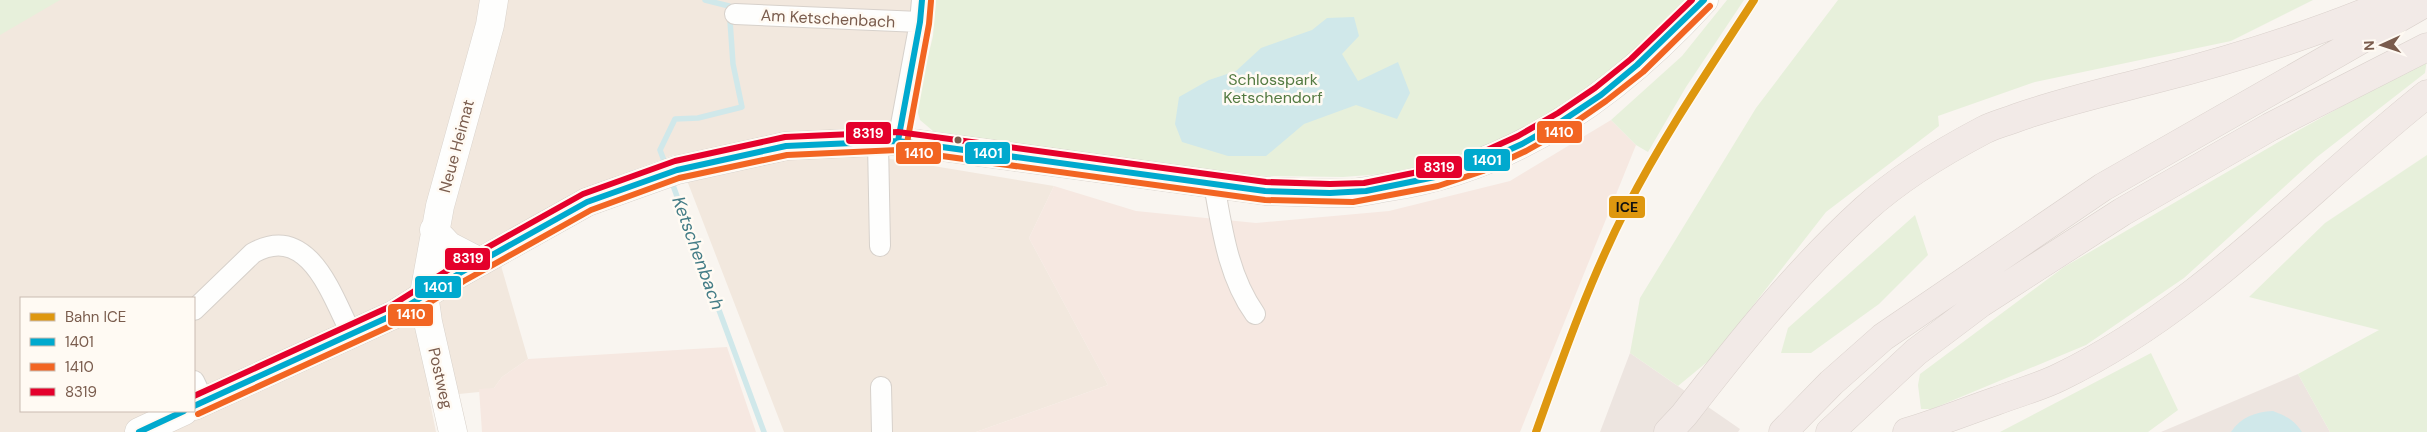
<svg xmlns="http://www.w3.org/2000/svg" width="2427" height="432" font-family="'DM Sans',sans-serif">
  <rect width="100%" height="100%" fill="#f9f5f0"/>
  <path fill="#f2e8de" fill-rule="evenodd" d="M0,0H915L897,125L879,157L1054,186L1029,238L1108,385L976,432H784L688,183L674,155L617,176L493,238L528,359L502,377L494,388L479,392L429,397L436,432H0ZM21,298H194V411H21Z"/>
  <path fill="#f6e8e1" d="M1611,120L1636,145L1520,432H976L1108,385L1029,238L1054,186L1136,211L1256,223L1389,211L1510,181Z
    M727,347L756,432H482L479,389L494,388L502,377L528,359Z"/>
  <path fill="#ede5e0" d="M1630,353L1740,429L1738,432H1600Z
    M2298,374L2330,432H2161Z"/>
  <path fill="#e7f0db" d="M0,0H60L0,35Z
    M936,0H1684L1639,49L1588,89L1527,126L1475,151L1408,172L1343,177L1206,175L933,131L920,120L916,106L933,36Z
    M1727,0H1744L1686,87L1648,152L1636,145L1611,120L1682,56Z
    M1838,0H2313L2231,41L2035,82L1938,116L1939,126L1826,212L1712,358L1678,386L1630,353L1640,298L1756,108Z
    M2427,59L2425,73L2317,157L2184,278L2086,345L1932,409H1921L1918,385L1920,374L2064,267L2301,129Z
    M2427,155V432H2330L2298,374L2379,330L2249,297L2325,223Z
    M1915,215L1928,255L1879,304L1811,353H1781L1788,328Z
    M2151,353L2178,410L2148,432H2000Z"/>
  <path fill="#d0e8ea" d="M1354,17L1359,36L1342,54L1358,81L1398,62L1410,93L1397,119L1356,105L1304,124L1266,156H1228L1182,142L1175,124L1179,97L1209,80L1236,71L1261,48L1312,30L1327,18Z
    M2273,411C2286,416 2294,420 2302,432H2231C2241,417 2255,412 2273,411Z"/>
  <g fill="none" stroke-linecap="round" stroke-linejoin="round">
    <path stroke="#d0e8ea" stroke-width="5.5" d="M666,166L660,150L675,119L698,118L742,107L733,64L729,6L705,0
      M671,180L764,432"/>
    <g stroke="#d7d1cb" stroke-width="22">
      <path id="street" d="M735,14L920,22
        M898,141L920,22L922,0
        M878,143L880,246
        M1214,184C1222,229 1228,276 1255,314
        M194,310L253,253C309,222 332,296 351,333
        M194,381L204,402
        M881,387L882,432"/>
    </g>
    <g stroke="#d9d2cb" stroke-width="29">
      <path id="secondary" d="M434,230L449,246L480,262
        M194,406L393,315L460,273L587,202L677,170L786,146L898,141L1265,191C1294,192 1323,194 1352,193C1364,192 1377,189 1389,187C1515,168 1620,92 1704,0
        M139,432L184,411
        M453,432L428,322L424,294L440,206L490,25L494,0"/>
    </g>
    <g stroke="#dad1cc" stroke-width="29">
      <path id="highway" d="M1668,432L1684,415C1739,344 1797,271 1864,210C1899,178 1942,152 1984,130C1994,125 2006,122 2016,118C2061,102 2106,92 2152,80C2235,59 2316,34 2395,0
        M1783,432L1831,383L1883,337L2103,187L2427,2
        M1830,432L1916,352L1981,303L2122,212L2270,127L2427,47
        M1907,432C1937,423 1967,411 1996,401C2017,393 2040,387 2060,377C2201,309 2306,190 2427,94"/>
    </g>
    <use href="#street" stroke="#fefefd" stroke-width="20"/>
    <use href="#secondary" stroke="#fefefd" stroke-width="28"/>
    <use href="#highway" stroke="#f2eae7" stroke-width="28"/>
    <g stroke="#fffaf3" stroke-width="10">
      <path id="bus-1" d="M898,141L920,22L922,0
        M194,406L393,315L460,273L587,202L677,170L786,146L898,141L1265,191L1330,193L1366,191L1435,177L1480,163L1522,144L1562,121L1601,95L1637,65L1704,0
        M139,432L184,411"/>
    </g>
    <g stroke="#fffaf3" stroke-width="10">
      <path id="bus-2" d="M907,143L929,24L931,1
        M198,414L397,323L464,281L591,210L679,178L787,155L898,150L1265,200L1353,202L1438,186L1483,171L1526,151L1567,128L1606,101L1643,72L1710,6"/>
    </g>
    <g stroke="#fffaf3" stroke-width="10">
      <path id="bus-3" d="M194,396L389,307L456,265L583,194L675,161L785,137L898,132L1266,182L1330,184L1364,183L1433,169L1476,155L1518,136L1558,113L1595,88L1631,59L1692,0"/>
    </g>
    <use href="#bus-1" stroke="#00a9ce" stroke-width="6"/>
    <use href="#bus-2" stroke="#f26522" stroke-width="6"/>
    <use href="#bus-3" stroke="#e4002b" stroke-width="6"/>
    <g stroke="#fffaf3" stroke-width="11">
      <path id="rail-1" d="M1536,432C1563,356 1590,279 1627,207C1664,135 1710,68 1754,0"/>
    </g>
    <use href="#rail-1" stroke="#de970f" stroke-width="8"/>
  </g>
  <circle fill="#7a5c4d" stroke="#fffaf3" stroke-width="2" cx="958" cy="140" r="4.5"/>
  <g text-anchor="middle" stroke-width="5" stroke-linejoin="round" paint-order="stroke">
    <g font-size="16" fill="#7a5c4d" stroke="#fffaf3">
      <text transform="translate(828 18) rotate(3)" y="6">Am Ketschenbach</text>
      <text transform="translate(456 146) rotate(-75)" y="6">Neue Heimat</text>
      <text transform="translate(441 378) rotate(77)" y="6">Postweg</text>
    </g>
    <g font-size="16" fill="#537a41" stroke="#fffaf3">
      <text x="1273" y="85">Schlosspark<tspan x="1273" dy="18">Ketschendorf</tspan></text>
    </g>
    <g font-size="18" font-style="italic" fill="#437c86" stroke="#fffaf3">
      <text transform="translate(698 253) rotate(70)" y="6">Ketschenbach</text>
    </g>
  </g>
  <g stroke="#fffaf3" stroke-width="2">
    <rect x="1536" y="120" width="47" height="24" rx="5" fill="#f26522"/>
    <rect x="845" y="121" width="47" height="24" rx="5" fill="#e4002b"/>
    <rect x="895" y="141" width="47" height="24" rx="5" fill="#f26522"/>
    <rect x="964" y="141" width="47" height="24" rx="5" fill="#00a9ce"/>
    <rect x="1463" y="148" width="48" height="24" rx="5" fill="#00a9ce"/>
    <rect x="1415" y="155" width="48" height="24" rx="5" fill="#e4002b"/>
    <rect x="1608" y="195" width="38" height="24" rx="5" fill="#de970f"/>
    <rect x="444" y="247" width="47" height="24" rx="5" fill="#e4002b"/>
    <rect x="414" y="275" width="48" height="24" rx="5" fill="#00a9ce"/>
    <rect x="387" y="303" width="47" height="24" rx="5" fill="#f26522"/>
  </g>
  <g font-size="14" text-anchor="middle" font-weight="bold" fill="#fff">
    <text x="1559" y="137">1410</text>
    <text x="868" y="138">8319</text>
    <text x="919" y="158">1410</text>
    <text x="988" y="158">1401</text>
    <text x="1487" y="165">1401</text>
    <text x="1439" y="172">8319</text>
    <text x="468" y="263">8319</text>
    <text x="438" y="292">1401</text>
    <text x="411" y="319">1410</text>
  </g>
  <g font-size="14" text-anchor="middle" font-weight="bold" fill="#111">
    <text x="1627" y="212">ICE</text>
  </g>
  <rect x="20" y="297" width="175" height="115" fill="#fffaf3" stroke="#cabbb1"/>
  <rect x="30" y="313" width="25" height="8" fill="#de970f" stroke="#cabbb1"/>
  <text x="65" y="322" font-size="15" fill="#7a5c4d">Bahn ICE</text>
  <rect x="30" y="338" width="25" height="8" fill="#00a9ce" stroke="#cabbb1"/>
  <text x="65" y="347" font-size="15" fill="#7a5c4d">1401</text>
  <rect x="30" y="363" width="25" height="8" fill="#f26522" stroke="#cabbb1"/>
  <text x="65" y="372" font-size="15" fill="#7a5c4d">1410</text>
  <rect x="30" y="388" width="25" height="8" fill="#e4002b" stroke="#cabbb1"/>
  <text x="65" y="397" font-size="15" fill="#7a5c4d">8319</text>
  <g transform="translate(2382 45) rotate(267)" stroke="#fffaf3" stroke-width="4" paint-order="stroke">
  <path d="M0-4L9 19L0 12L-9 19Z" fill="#7a5c4d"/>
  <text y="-8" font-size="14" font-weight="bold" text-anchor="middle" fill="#7a5c4d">N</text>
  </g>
</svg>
